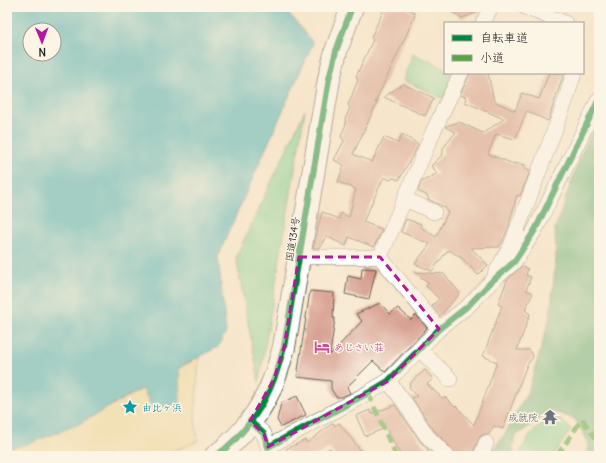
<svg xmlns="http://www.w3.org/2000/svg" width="606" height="463" font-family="Delius,'Klee One',sans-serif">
  <rect width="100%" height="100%" fill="#fcf5e5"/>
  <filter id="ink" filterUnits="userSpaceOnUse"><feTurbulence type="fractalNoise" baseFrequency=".025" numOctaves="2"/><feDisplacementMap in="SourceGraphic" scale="8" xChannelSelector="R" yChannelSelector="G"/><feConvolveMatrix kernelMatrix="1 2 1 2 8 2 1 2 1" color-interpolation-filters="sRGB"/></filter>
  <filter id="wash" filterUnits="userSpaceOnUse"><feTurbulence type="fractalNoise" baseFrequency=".012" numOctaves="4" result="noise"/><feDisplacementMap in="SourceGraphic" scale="16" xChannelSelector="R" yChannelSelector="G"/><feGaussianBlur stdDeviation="0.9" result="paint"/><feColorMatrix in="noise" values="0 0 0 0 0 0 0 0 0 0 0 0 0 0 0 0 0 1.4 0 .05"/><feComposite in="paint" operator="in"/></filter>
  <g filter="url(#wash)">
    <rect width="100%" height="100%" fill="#f6e5cb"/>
    <path fill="#7ad095" stroke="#4b7658" d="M413,54L445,68V73H455L444,99L403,80Z
      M305,110L259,382L236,257Z
      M552,413L571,429L553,456H518L530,435Z"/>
    <path fill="#63b27e" stroke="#40674d" d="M599,113V456H586L589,443L575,419L551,411L514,437L513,456H488L505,434L529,389L550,317L556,259L555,228L581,155Z"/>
    <path fill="#eeda9e" stroke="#857b5d" d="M199,357L195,419L198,441L161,456H7V449L31,443L77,425Z"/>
    <path fill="#41b0bc" stroke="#2e666c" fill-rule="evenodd" d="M7,7H280L294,19L313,43L218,256L226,332L218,347L199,357L179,368L180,404L153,409L142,388L77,425L31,443L7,449ZM30,30H54V54H30Z"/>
    <g id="blocks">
      <path fill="#d39788" d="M385,7H405L415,13L414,18L375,103L378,101L353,154L372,162L384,137L398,143L402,134L418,144L413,156H412L399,180L393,178L390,180L384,177L363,222L382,229L374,247L349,237L346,246L326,236L320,248H313L322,212L339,219L341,213L349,217L356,189L338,182L344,165L334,160L344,141L341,136L346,124L345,119L350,108L348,105L358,80L356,76L373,40L371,37Z
        M443,7H481L478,12L462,18Z
        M470,73H488L494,101L515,111L522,93L539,99L549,73H564L548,121L527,111L515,139L496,134L488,154L514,164V163L525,165L524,169L530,171L520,196L517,195L509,225L503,241L499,247L471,248L488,265L478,275L462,258L449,250V251H447L432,271L415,264L430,244L401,232L406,219L421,224V227L436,237L448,212L445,210L446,208L428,199V196L418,191L421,182L438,173L431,166L443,154V148L456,132L445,127L446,126L459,122L483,133L504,119L465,102L466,97L460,95Z
        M403,84L434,98L425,116L384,97Z
        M522,266L528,269L526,275L531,277L526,290L533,293L525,310L530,314L517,350H529L532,353L533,357L527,365L523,375L503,429L494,426L489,434H484L480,436L478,440L472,456H456L453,450L434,430L412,398L417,396L409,387L412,381L425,370L433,379L427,384L442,398L445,397L455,407L456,406L474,425L497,362L483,356L502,306L498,304L507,280Z
        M362,268L376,269L369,299L345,294L348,276L361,279Z
        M414,272L444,274L460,293L440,316L432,306L439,299L426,286L429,283Z
        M310,291L334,293L333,318H335L330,355L362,321L356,314L380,303L390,314L398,308L411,320L416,315L427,328L385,372L373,361L347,387L350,393L341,397H336L331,389V381L297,377Z
        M297,396L306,415L281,427L277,420L281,403Z
        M395,405L420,441L429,451L421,456H401L386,428L365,436L356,416L370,410L371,414Z
        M333,423L335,426L339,423L365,456H335L330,448L315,456H290L286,449L305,440L307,443Z"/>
    </g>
  </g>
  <g filter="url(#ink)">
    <use href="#blocks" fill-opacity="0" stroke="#686259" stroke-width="1"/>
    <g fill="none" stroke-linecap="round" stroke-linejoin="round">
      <g stroke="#686259" stroke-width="16">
        <path id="minor" d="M525,7L565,23
          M483,23L491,7
          M405,199L434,212
          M299,257H380
          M380,257L433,132L461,73
          M380,257L439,329
          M495,274L511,246L565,102L574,73
          M419,349L450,379
          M388,381L405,403L427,436L447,456
          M250,421L264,434L268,447L368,393L388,381L439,329L469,305L491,282L514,262L535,230L599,99
          M481,456L486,443"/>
      </g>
      <g stroke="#686259" stroke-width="24">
        <path id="highway" d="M216,456C242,437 263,409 274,379C278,369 281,357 284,347L329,79L336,51L352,7"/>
      </g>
      <use href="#minor" stroke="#fff" stroke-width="15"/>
      <use href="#highway" stroke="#fff" stroke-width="22"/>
      <path stroke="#52a943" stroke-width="5" stroke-dasharray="10 5" stroke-linecap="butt" d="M368,393L396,456
        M557,456L582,419L595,437H599"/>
      <g stroke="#fcf5e5" stroke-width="8">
        <path id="cycleway" d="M250,421L264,434L268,447L368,393L388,381L439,329L469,305L491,282L514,262L535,230L599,99
          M216,456C242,437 263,409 274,379C278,369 281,357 284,347L329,79L336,51L352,7"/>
      </g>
      <use href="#cycleway" stroke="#00873e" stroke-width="6"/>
    </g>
  </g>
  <path d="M0 0H606V463H0ZM299,257H380L439,329L388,381L268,447L264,434L250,421L274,379L284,347Z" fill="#f6e5cb" fill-opacity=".55" fill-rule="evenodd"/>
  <path fill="none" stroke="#b5179e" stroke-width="3" stroke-dasharray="8 5" stroke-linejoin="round" d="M299,257H380L439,329L388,381L268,447L264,434L250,421L274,379L284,347Z"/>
  <defs>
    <g id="hotel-bare" transform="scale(1.2)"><path d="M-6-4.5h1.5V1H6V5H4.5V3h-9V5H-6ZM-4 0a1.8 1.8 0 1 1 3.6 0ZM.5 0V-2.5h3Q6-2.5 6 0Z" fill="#d1479c" stroke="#fcf5e5" stroke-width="2.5" paint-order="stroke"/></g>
    <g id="sight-bare" transform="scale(1.2)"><path d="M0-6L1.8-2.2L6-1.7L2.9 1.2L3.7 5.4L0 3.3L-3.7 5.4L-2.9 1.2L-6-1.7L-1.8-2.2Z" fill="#0f9aa8" stroke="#fcf5e5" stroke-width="2.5" paint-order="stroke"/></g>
    <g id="temple-bare" transform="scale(1.2)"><path d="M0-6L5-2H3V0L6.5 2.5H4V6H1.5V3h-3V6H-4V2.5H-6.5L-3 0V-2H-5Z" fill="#6b7280" stroke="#fcf5e5" stroke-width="2.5" paint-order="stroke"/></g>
  </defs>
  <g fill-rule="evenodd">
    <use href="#hotel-bare" x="322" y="347"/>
    <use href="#sight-bare" x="130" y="407"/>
    <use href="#temple-bare" x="550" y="417"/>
  </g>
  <g text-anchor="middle" stroke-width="3" stroke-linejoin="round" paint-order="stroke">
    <g font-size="10" fill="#1c1c1c" stroke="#fcf5e5">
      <text transform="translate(292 239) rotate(-81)" y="4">国道134号</text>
    </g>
    <g font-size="10" fill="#b23c85" stroke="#fcf5e5" text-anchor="start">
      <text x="334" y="351">あじさい荘</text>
    </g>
    <g font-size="10" fill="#0d838f" stroke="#fcf5e5" text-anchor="start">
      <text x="142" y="411">由比ヶ浜</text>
    </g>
    <g font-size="10" fill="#5b616d" stroke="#fcf5e5" text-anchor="end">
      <text x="538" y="421">成就院</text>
    </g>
  </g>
  <rect width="606" height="463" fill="none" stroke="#fcf5e5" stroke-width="24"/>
  <rect x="444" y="22" width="140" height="52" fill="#fcf5e5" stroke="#a29e95"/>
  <rect x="452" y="35" width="20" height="6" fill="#00873e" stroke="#a29e95"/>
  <text x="480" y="42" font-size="12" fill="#1c1c1c">自転車道</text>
  <rect x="452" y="55" width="20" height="6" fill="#52a943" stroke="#a29e95"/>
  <text x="480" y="62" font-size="12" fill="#1c1c1c">小道</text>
  <g transform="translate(42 42) rotate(179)"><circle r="19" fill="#fcf5e5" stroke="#a29e95"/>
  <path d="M0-3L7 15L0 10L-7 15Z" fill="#b5179e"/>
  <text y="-6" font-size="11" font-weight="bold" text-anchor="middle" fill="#1c1c1c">N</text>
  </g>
</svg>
